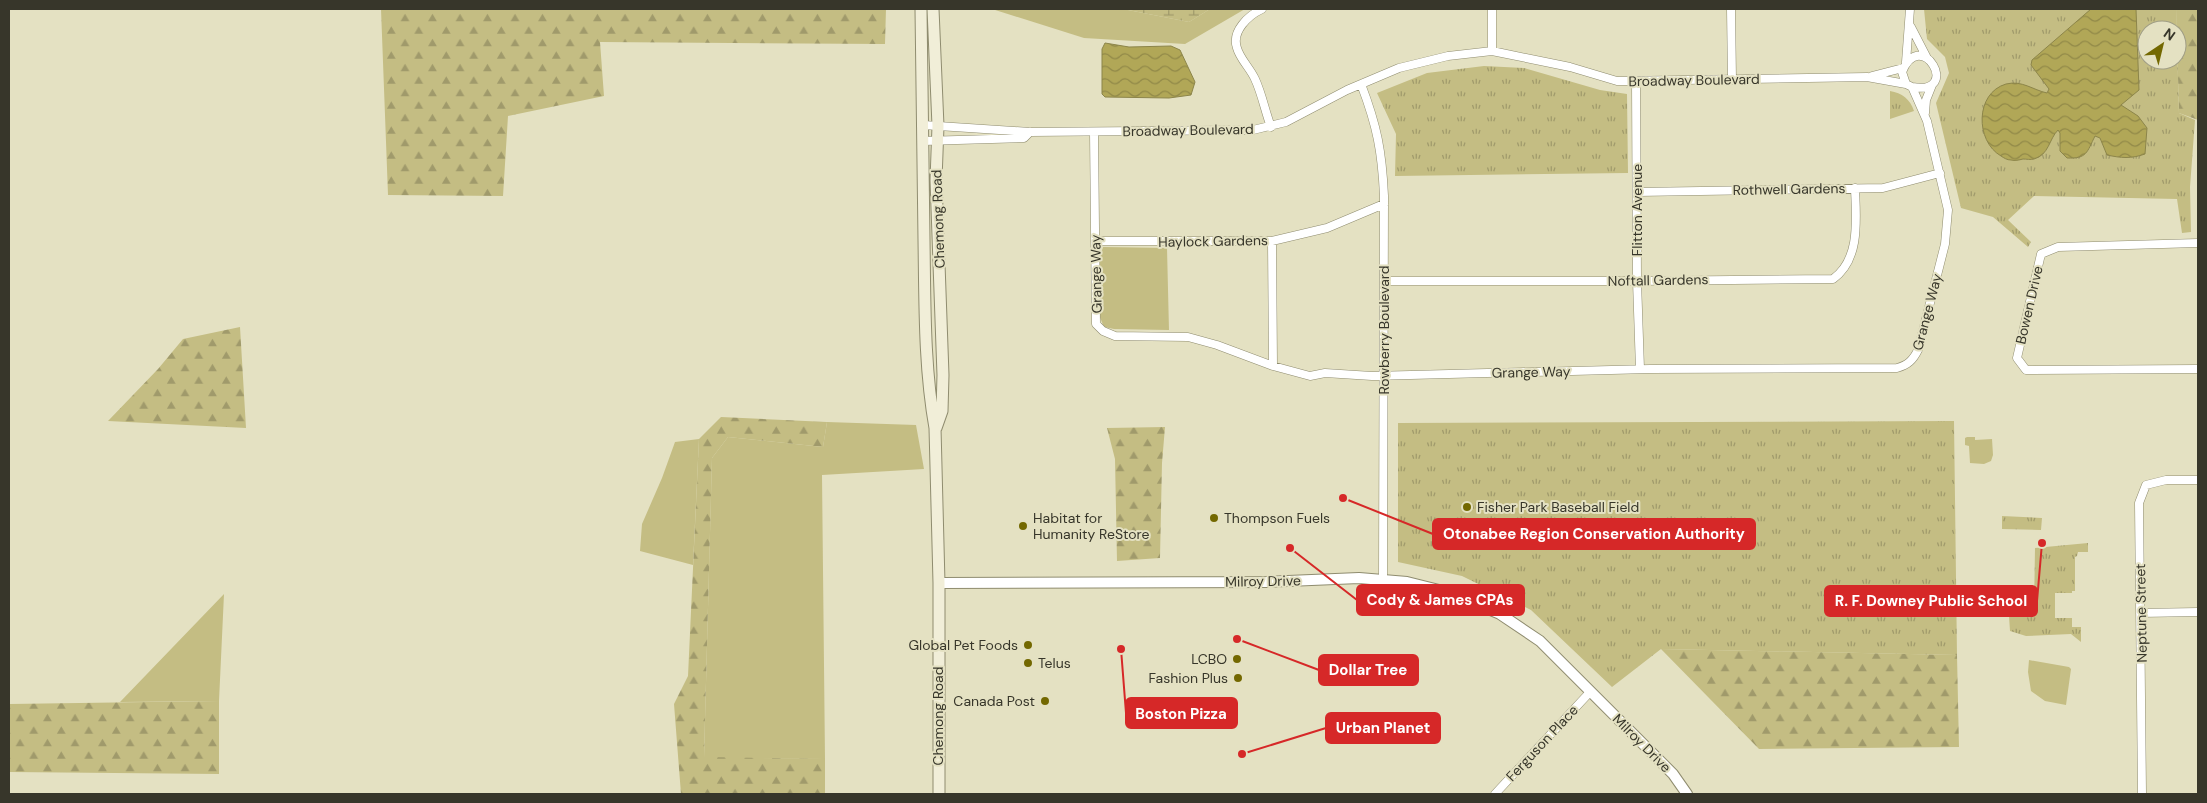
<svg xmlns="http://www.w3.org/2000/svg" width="2207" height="803" font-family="'DM Sans',sans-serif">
  <defs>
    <pattern id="forest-firs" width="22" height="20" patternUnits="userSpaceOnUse" patternTransform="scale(1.25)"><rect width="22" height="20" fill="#c4bd83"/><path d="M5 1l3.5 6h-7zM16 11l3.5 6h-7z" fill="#a09a6b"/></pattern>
    <pattern id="wetland-marsh" width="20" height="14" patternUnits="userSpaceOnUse" patternTransform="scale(1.25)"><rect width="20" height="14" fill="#c4bd83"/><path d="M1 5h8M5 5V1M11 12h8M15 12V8" fill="none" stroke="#a09a6b"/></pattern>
    <pattern id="park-tufts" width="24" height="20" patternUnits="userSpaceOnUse" patternTransform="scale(1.25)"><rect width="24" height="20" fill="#c4bd83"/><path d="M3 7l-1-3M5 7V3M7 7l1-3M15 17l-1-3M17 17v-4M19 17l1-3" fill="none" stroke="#a09a6b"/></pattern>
    <pattern id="water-waves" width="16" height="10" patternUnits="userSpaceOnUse" patternTransform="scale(1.25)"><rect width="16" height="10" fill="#b1a757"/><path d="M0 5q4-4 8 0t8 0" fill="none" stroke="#918948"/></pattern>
  </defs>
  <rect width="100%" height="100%" fill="#e4e1c2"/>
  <path fill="#c4bd83" d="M992,9H1123L1189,22L1210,9H1245L1185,44L1084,38Z
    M1103,247L1167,248L1169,330L1114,329L1104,327L1099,315L1100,257Z
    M827,422L916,425L924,469L822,475L825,759L704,758L712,458L728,437L823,447Z
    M1967,437H1975V440L1992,439L1993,455L1991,461L1984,464L1970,463L1969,446L1965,445V438Z
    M699,439L693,565L640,551L642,524L662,478L675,442Z
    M224,594L219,701L120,702Z
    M2029,660L2069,667L2071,669L2066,705L2045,701L2031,691L2028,672Z"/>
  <path fill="url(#forest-firs)" d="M381,9H886L885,44L600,42L604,96L508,116L503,196L388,195Z
    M2176,9H2198V120L2179,113Z
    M240,327L246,428L108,421L158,369L183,339Z
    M721,417L827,422L823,447L728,437L712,458L704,757L825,759V794H681L674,704L688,676L699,439Z
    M1165,427L1162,463L1160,558L1117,561L1115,459L1107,428Z
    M1661,649L1957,655L1959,747L1759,749Z
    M219,701V774L9,772V704Z"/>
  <path fill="url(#wetland-marsh)" d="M1123,9H1210L1189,22Z"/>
  <path fill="url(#park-tufts)" d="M1924,9H2176L2177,30H2147V60H2177V41L2179,113L2195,120L2190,187L2191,232L2182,233L2177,199L2034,196L2008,220L2031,242L2028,247L1993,217L1961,208L1936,103L1949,73L1945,57L1927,39Z
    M1484,66L1524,68L1600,90L1627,94L1628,173L1395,176L1396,134L1377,93L1427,73Z
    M1890,91C1902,93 1910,99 1914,111L1890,119Z
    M1954,421L1957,655L1661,649L1612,687L1531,610L1462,576L1398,562V423Z
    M2002,516L2042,518L2041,530L2002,529Z
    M2088,543V552H2078L2077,556L2075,557V591H2072V593H2055V618H2072V627H2081V642L2071,634L2026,636L2010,631L2009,616L2023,609H2034L2035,548Z"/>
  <path fill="url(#water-waves)" stroke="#8c854a" d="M2091,9H2136L2139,90L2121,105L2138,116L2147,128L2145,154C2131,159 2121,158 2107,155L2100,138L2095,136C2087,152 2087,159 2067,158L2060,151V133L2058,130C2049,139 2049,155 2034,159C2031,160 2026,159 2023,159C2019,160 2015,161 2011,160C2007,160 2004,158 2001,156C1975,141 1975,93 2006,84C2022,80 2033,90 2047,93L2049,89L2031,65L2032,60Z
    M1105,43L1129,47L1171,46L1180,50L1195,82L1191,95L1169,98L1105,97L1102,94V49Z"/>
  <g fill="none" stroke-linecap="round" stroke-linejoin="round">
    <g stroke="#8f8c6f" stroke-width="9">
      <path id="minor" d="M1262,9C1249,15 1231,31 1237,48C1240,59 1250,68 1255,79C1262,94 1265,111 1271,127
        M1731,9L1732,80
        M1911,27L1927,58
        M1492,51V9
        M1906,62L1910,9
        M1872,76L1903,68
        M1636,81L1637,281L1640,369
        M1361,84C1377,126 1382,151 1384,196L1383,580
        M1925,113L1926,100L1932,85
        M923,125L1030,132L1253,130L1286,122L1347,90L1399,68L1448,56L1492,51L1570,67L1617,81L1867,77L1906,84
        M1094,132L1096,324L1103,331L1115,336L1188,337L1217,345L1273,366L1310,376L1325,373L1372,376L1650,369L1897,368C1908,365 1913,360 1918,350L1945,244L1948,210L1927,121L1912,87L1906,84L1902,72C1921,25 1963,96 1912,87
        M923,141L1024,138L1030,132
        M1637,192L1883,188L1940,173
        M1095,241H1272L1327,228L1384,204
        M1272,241L1273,366
        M2198,243L2058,247L2041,254L2017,358L2026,370L2198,369
        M1384,281H1637L1833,279C1861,259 1856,218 1855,188
        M2140,613L2198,612
        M1495,794L1590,692
        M2142,794L2139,503L2146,485L2166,480H2198"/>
    </g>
    <g stroke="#8f8c6f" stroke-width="12">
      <path id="tertiary" d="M939,583L1266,582L1359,578L1407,582L1447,592L1500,614L1540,641L1673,774L1687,794"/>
    </g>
    <g stroke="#8f8c6f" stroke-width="13">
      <path id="secondary" d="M921,9C922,86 923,163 924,240C925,302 924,367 935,428L939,583V794
        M933,9L938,126L936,180L943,375L942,411L936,428"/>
    </g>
    <use href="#minor" stroke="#fff" stroke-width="8"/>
    <use href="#tertiary" stroke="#fff" stroke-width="10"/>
    <use href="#secondary" stroke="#f1eed8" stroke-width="11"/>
  </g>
  <g fill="#736800" stroke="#e4e1c2" stroke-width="2">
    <circle cx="1467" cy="507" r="5"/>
    <circle cx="1214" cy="518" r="5"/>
    <circle cx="1023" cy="526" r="5"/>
    <circle cx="1028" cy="645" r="5"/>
    <circle cx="1237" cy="659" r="5"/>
    <circle cx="1028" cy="663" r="5"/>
    <circle cx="1238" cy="678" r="5"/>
    <circle cx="1045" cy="701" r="5"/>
  </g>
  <g text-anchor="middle" stroke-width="4" stroke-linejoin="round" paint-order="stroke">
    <g font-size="14" fill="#37362a" stroke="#e4e1c2">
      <text transform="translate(1694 80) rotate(-1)" y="5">Broadway Boulevard</text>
      <text transform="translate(1188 130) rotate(-1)" y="5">Broadway Boulevard</text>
      <text transform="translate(1789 189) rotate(-1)" y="5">Rothwell Gardens</text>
      <text transform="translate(1637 210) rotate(-90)" y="5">Flitton Avenue</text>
      <text transform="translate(938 219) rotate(-92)" y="5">Chemong Road</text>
      <text transform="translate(1213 241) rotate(-1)" y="5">Haylock Gardens</text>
      <text transform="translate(1096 274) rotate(-91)" y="5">Grange Way</text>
      <text transform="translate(1658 280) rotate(-1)" y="5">Noftall Gardens</text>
      <text transform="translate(2029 305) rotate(-77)" y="5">Bowen Drive</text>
      <text transform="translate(1927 312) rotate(-75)" y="5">Grange Way</text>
      <text transform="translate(1384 330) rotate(-90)" y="5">Rowberry Boulevard</text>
      <text transform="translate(1531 372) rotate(-1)" y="5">Grange Way</text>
      <text transform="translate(1263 581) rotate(-1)" y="5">Milroy Drive</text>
      <text transform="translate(2141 613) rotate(-91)" y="5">Neptune Street</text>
      <text transform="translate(938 716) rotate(-90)" y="5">Chemong Road</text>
      <text transform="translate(1542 743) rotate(-47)" y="5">Ferguson Place</text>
      <text transform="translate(1642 743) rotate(45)" y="5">Milroy Drive</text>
    </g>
    <g font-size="14" fill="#37362a" stroke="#e4e1c2" text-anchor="start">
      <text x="1477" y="512">Fisher Park Baseball Field</text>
      <text x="1033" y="523">Habitat for<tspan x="1033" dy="16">Humanity ReStore</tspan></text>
      <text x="1224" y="523">Thompson Fuels</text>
      <text x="1018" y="650" text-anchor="end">Global Pet Foods</text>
      <text x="1227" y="664" text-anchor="end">LCBO</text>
      <text x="1038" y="668">Telus</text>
      <text x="1228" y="683" text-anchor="end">Fashion Plus</text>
      <text x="1035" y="706" text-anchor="end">Canada Post</text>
    </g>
  </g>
  <path fill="none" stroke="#d62828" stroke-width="2" d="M1343 498L1433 534M1290 548L1357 600M2042 543L2037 601M1237 639L1319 670M1121 649L1126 713M1242 754L1326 728"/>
  <g fill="#d62828" stroke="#e4e1c2" stroke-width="2">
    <circle cx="1343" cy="498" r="5"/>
    <circle cx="1290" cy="548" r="5"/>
    <circle cx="2042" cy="543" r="5"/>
    <circle cx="1237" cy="639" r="5"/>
    <circle cx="1121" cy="649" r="5"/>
    <circle cx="1242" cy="754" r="5"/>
  </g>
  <g fill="#d62828" stroke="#d62828" stroke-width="2">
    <rect x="1433" y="519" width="322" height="30" rx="5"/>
    <rect x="1357" y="585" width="167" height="30" rx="5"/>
    <rect x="1825" y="586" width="212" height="30" rx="5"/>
    <rect x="1319" y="655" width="99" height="30" rx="5"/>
    <rect x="1126" y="698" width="111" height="30" rx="5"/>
    <rect x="1326" y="713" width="114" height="30" rx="5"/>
  </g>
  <g font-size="15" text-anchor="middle" font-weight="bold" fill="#fff">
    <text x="1594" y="539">Otonabee Region Conservation Authority</text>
    <text x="1440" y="605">Cody &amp; James CPAs</text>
    <text x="1931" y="606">R. F. Downey Public School</text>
    <text x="1368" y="675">Dollar Tree</text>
    <text x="1181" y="719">Boston Pizza</text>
    <text x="1383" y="733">Urban Planet</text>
  </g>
  <rect width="2207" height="803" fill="none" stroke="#37362a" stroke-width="20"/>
  <g transform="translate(2162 45) rotate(35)"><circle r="24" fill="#e4e1c2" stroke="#9f9d85"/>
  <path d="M0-4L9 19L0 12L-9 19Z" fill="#736800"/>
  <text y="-8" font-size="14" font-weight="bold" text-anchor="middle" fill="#37362a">N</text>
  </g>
</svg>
